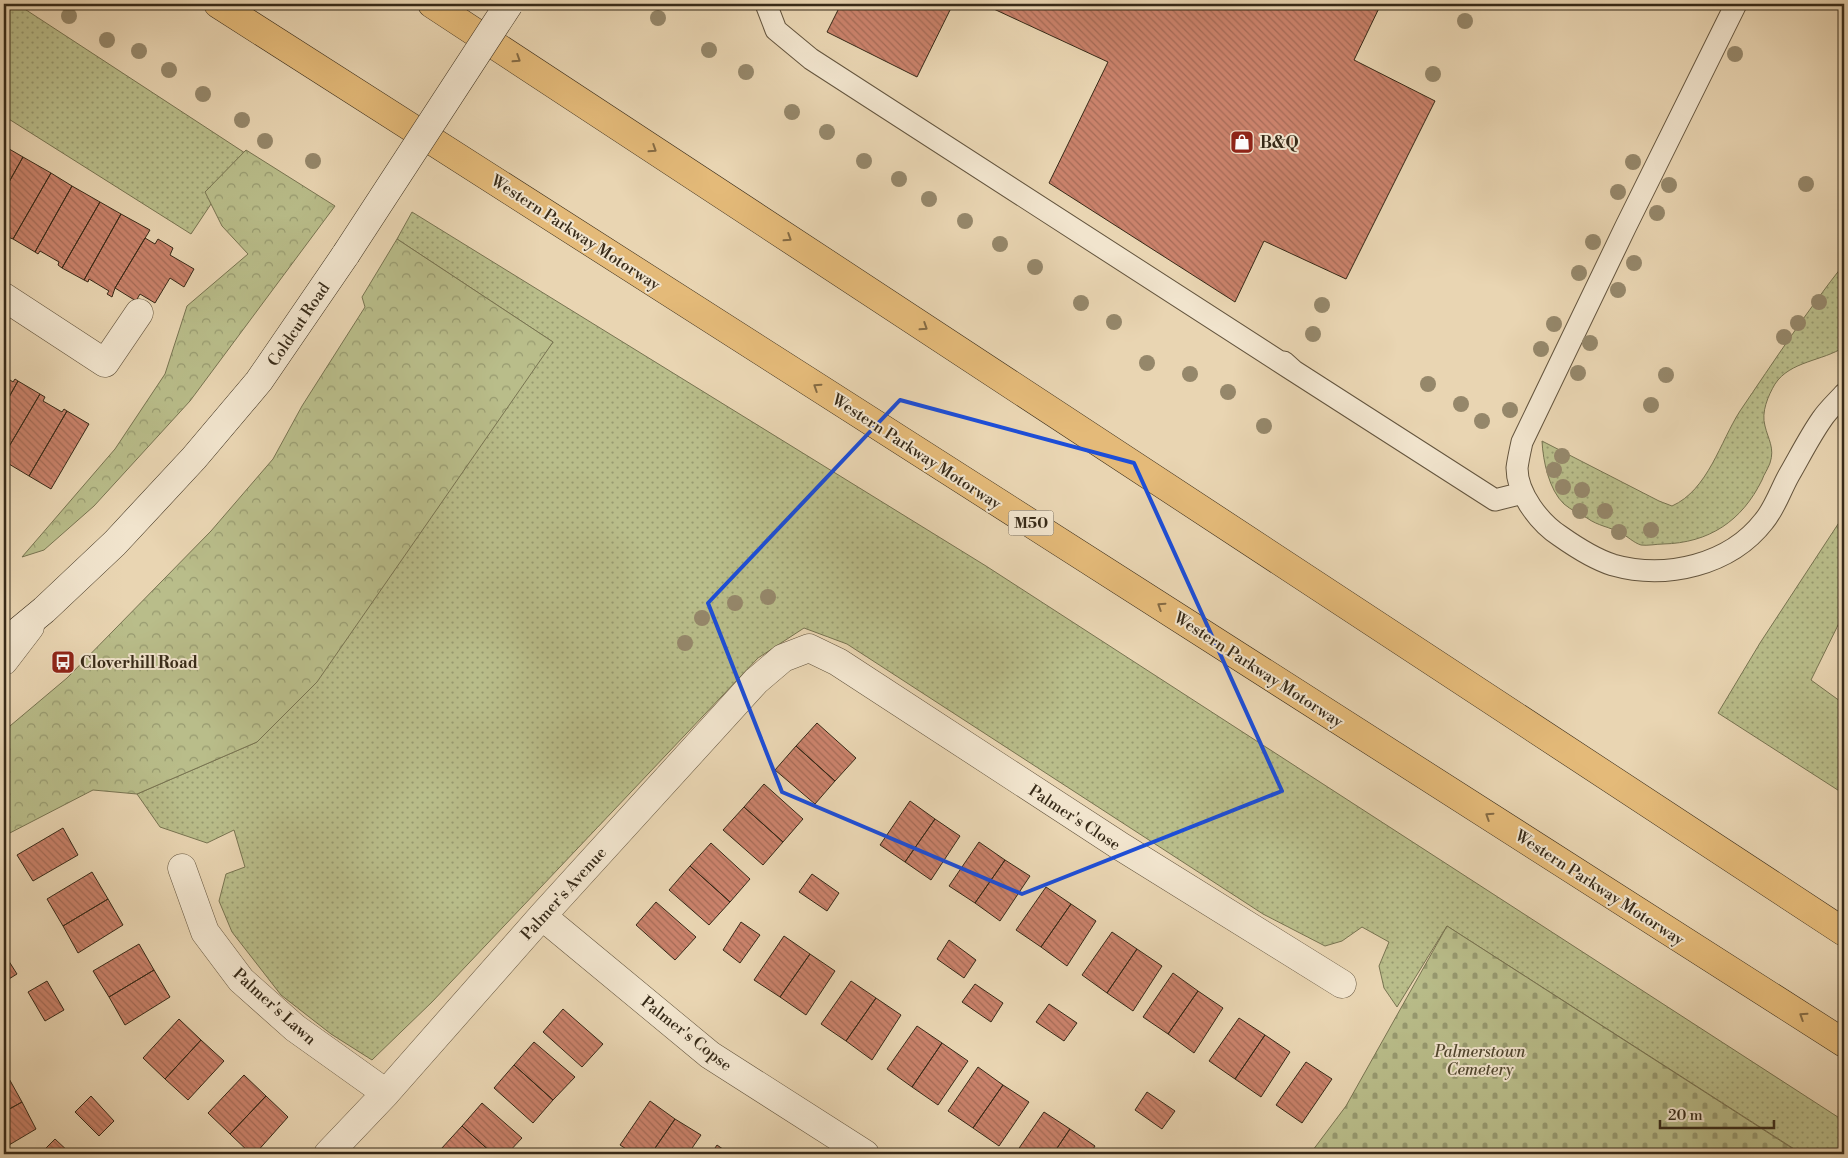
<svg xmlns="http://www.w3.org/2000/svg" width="1848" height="1158" font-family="'Libre Bodoni',serif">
  <defs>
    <pattern id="grass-dots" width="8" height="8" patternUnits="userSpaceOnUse" patternTransform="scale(1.25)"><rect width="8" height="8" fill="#b9bd8a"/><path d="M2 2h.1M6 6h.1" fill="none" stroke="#979a70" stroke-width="1.8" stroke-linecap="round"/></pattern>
    <pattern id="forest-crowns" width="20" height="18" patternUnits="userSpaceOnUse" patternTransform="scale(1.25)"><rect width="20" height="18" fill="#b9bd8a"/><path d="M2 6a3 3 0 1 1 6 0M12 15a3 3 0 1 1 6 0" fill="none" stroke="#979a70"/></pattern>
    <pattern id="cemetery-stones" width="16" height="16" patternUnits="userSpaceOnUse" patternTransform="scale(1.25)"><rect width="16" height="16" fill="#b9bd8a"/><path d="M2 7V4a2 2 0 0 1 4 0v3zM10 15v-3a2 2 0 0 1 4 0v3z" fill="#979a70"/></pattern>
    <pattern id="building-back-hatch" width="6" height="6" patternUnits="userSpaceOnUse" patternTransform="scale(1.25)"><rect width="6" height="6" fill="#ca826b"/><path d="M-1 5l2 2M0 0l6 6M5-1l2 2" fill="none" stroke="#a56b57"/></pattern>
  </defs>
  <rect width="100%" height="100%" fill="#e9d5b2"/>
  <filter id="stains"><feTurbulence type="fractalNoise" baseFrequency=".004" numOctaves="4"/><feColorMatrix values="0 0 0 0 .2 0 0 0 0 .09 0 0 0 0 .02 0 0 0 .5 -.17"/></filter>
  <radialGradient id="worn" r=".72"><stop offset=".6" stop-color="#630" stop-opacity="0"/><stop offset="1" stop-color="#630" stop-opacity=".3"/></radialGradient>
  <path fill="url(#grass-dots)" stroke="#787451" d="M4,4H17L245,153L191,234L4,116Z
    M412,212L986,566L1844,1121V1154H1802L1447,926L1397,1007L1384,988L1379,966L1389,942L1362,927L1342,941L1325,946L1263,914L847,644L804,628L758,658L432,1002L372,1060L331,1034L281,995L232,932L219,901L226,874L245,867L234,830L207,843L160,827L137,794L257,742L553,342L397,239Z
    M1844,264V347C1823,361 1790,361 1775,384C1768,396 1761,412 1765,426C1768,439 1775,448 1770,463C1768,469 1764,474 1762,480C1742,521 1709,543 1663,544C1657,544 1647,546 1641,545C1634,543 1627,536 1621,533C1610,527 1598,526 1587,518C1580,514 1571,510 1564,504C1549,490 1543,461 1542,441L1659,501L1672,506C1708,490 1720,442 1740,411C1774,361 1807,311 1844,264Z
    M1844,515V613L1811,680L1844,704V794L1718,713L1760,643Z"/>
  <path fill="url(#forest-crowns)" stroke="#787451" d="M246,150L335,206L190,401L94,506L44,550L22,557L115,449L165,374L187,306L248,254L222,226L205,192Z
    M397,239L553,342L317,682L257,742L137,794L93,790L4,836V731L67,678L211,531L273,459L302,406L365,307L362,297Z"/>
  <path fill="url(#cemetery-stones)" stroke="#787451" d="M1447,926L1801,1154H1310L1346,1106Z"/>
  <path fill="url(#building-back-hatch)" stroke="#372a18" d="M841,4H953L917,77L827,32Z
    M983,4H1381L1354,60L1435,101L1346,279L1264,241L1235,302L1049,183L1108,62Z
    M4,146L23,157L4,191Z
    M23,157L51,173L13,239L8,237L10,233L4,230V191Z
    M51,173L72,186L35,252L13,239Z
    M72,186L100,202L62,268L58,265L59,262L40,251L38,254L35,252Z
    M100,202L121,214L84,280L62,268Z
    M121,214L150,230L115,288L112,297L107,294L109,291L89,279L88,282L84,280Z
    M145,238L155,244L158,239L173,248L170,255L194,269L184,287L170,278L155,303L140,294L136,301L115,288Z
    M4,376L13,382L15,379L18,381L4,406Z
    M18,381L40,394L4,455V406Z
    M40,394L45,397L43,401L62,412L64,409L67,411L29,476L4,461V455Z
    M67,411L89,424L51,489L29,476Z
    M817,723L856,758L835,781L796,746Z
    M796,746L835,781L815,804L775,770Z
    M764,784L803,819L783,842L744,807Z
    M910,801L935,819L905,862L880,845Z
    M744,807L783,842L763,865L723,830Z
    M935,819L960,836L931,880L905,862Z
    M63,828L78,855L33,881L17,855Z
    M979,842L1005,860L975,903L949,886Z
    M711,843L750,879L730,902L690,866Z
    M1005,860L1030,876L1000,921L975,903Z
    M690,866L730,902L709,925L669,890Z
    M92,872L108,899L63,926L47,899Z
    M812,874L839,893L827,911L799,892Z
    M1046,887L1071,904L1041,947L1016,930Z
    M108,899L123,925L78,953L63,926Z
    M656,902L696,937L675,960L636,925Z
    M1071,904L1096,921L1067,966L1041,947Z
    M741,922L760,935L740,963L723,950Z
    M1112,932L1137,949L1107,993L1082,975Z
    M784,936L810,954L780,997L754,980Z
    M949,940L976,960L964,978L937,959Z
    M139,944L154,970L109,997L93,971Z
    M1137,949L1162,966L1133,1011L1107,993Z
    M810,954L835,971L806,1015L780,997Z
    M5,955L17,974L4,982V956Z
    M154,970L170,997L125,1025L109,997Z
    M1173,973L1198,991L1168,1034L1143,1017Z
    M47,981L64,1010L45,1021L28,992Z
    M851,981L876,998L846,1041L821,1024Z
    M975,984L1003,1003L991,1022L962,1002Z
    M1198,991L1223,1008L1194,1053L1168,1034Z
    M876,998L901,1015L872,1060L846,1041Z
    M1049,1004L1077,1023L1064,1041L1036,1022Z
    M563,1009L603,1044L582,1067L543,1032Z
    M1239,1018L1265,1035L1235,1079L1209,1061Z
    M179,1019L201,1040L165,1079L143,1058Z
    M917,1026L942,1043L912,1087L887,1069Z
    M1265,1035L1290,1052L1261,1097L1235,1079Z
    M201,1040L224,1061L188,1100L165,1079Z
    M534,1042L575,1077L553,1100L514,1065Z
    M942,1043L968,1061L938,1105L912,1087Z
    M1306,1062L1332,1079L1302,1123L1276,1105Z
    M514,1065L553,1100L533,1123L494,1088Z
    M978,1067L1003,1085L973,1128L948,1111Z
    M7,1075L22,1102L4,1112V1077Z
    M244,1075L266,1096L230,1134L208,1113Z
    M1003,1085L1029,1102L999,1146L973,1128Z
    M1147,1092L1175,1111L1162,1129L1135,1110Z
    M91,1096L114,1121L99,1136L75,1112Z
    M266,1096L288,1117L255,1154H251L230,1134Z
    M650,1101L675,1119L651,1154H634L620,1145Z
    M22,1102L36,1129L4,1148V1112Z
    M482,1103L522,1138L507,1154H493L462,1126Z
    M1044,1112L1070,1129L1053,1154H1015Z
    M675,1119L701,1135L688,1154H651Z
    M462,1126L493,1154H447L441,1149Z
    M1070,1129L1095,1146L1090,1154H1053Z
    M55,1139L71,1154H40Z
    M717,1145L730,1154H711Z"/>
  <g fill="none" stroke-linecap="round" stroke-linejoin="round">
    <g stroke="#64553e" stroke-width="23">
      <path id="lane" d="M766,4L776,30L811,59L1294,371
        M1736,4L1626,226L1522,442C1520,451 1518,460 1517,468C1517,494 1540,523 1560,536C1577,548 1594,559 1613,565C1666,580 1730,565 1764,521C1775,508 1781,489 1789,475C1800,456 1810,436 1822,419C1828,410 1837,402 1844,394
        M1284,362L1294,371L1495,500L1523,493"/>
    </g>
    <g stroke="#64553e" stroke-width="29">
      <path id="street" d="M4,297L105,363L139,313
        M4,661L30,627
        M182,868L205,932L241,980L295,1028L386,1093
        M542,916L710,1055L865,1154
        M328,1154L386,1093L542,916L756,681L783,658L809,648L838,662L1120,846L1342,984"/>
    </g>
    <g stroke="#372a18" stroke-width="29">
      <path id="secondary" d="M4,643L44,610L115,543L194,458L259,381L346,254"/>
    </g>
    <g stroke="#372a18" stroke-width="29">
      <path id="highway" d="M218,4L1844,1043
        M432,4L1844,932"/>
    </g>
    <use href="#lane" stroke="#f1e4cd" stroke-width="21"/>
    <use href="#street" stroke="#f1e4cd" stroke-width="28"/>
    <use href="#secondary" stroke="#f1e4cd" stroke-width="28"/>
    <use href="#highway" stroke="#e4ba79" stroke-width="28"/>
    <g stroke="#372a18" stroke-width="29" stroke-linecap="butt">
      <path id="secondary-bridge" d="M346,254L509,4"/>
    </g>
    <use href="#secondary-bridge" stroke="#f1e4cd" stroke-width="28"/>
  </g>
  <g fill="#95876a">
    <circle cx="69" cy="16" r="8"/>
    <circle cx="658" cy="18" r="8"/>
    <circle cx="1465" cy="21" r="8"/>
    <circle cx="107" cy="40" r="8"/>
    <circle cx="709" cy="50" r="8"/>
    <circle cx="139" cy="51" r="8"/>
    <circle cx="1735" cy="54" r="8"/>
    <circle cx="169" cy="70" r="8"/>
    <circle cx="746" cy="72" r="8"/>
    <circle cx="1433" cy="74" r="8"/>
    <circle cx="203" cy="94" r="8"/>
    <circle cx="792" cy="112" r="8"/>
    <circle cx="242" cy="120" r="8"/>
    <circle cx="827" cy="132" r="8"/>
    <circle cx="265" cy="141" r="8"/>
    <circle cx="313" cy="161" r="8"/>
    <circle cx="864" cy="161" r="8"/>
    <circle cx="1633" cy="162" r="8"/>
    <circle cx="899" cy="179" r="8"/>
    <circle cx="1806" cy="184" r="8"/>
    <circle cx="1669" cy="185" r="8"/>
    <circle cx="1618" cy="192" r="8"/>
    <circle cx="929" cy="199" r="8"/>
    <circle cx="1657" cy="213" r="8"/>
    <circle cx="965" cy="221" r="8"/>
    <circle cx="1593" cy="242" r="8"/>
    <circle cx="1000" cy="244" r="8"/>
    <circle cx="1634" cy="263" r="8"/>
    <circle cx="1035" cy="267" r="8"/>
    <circle cx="1579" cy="273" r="8"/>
    <circle cx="1618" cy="290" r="8"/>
    <circle cx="1819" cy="302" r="8"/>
    <circle cx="1081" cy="303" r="8"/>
    <circle cx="1322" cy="305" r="8"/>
    <circle cx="1114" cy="322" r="8"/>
    <circle cx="1798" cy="323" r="8"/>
    <circle cx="1554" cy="324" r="8"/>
    <circle cx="1313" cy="334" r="8"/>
    <circle cx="1784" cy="337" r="8"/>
    <circle cx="1590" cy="343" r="8"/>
    <circle cx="1541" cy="349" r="8"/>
    <circle cx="1147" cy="363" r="8"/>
    <circle cx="1578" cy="373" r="8"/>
    <circle cx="1190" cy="374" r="8"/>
    <circle cx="1666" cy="375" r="8"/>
    <circle cx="1428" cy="384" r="8"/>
    <circle cx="1228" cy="392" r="8"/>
    <circle cx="1461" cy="404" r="8"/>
    <circle cx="1651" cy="405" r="8"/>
    <circle cx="1510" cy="410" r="8"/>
    <circle cx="1482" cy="421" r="8"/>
    <circle cx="1264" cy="426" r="8"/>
    <circle cx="1562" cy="456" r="8"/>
    <circle cx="1554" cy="470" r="8"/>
    <circle cx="1563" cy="487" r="8"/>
    <circle cx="1582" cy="490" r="8"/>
    <circle cx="1580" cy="511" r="8"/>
    <circle cx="1605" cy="511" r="8"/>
    <circle cx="1651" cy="530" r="8"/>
    <circle cx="1619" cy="532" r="8"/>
    <circle cx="768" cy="597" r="8"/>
    <circle cx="735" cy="603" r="8"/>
    <circle cx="702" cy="618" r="8"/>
    <circle cx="685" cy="643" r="8"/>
  </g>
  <defs><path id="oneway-chevron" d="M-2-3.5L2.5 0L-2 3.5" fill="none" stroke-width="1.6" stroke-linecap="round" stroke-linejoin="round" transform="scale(1.25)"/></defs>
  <g stroke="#856b44">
    <use href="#oneway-chevron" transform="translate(517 59) rotate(33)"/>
    <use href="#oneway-chevron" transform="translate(653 149) rotate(33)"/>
    <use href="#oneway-chevron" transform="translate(788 238) rotate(33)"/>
    <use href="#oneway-chevron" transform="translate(924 327) rotate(33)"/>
    <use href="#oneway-chevron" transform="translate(817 387) rotate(-147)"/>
    <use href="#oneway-chevron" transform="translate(1161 606) rotate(-147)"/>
    <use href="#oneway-chevron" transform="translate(1489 816) rotate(-147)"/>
    <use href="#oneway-chevron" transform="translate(1803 1016) rotate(-147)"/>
  </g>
  <path fill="none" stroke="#1d4ed8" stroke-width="4" stroke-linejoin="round" d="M900,400L1134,463L1282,791L1022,894L782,792L708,603Z"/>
  <defs>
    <g id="shop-square" transform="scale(1.25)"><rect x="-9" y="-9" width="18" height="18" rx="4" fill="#8f2418" stroke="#f1e4cd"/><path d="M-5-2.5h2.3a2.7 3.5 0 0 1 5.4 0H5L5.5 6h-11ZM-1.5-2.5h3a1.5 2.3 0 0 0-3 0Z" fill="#fff"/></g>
    <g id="bus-square" transform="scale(1.25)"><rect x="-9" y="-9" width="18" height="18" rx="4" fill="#8f2418" stroke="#f1e4cd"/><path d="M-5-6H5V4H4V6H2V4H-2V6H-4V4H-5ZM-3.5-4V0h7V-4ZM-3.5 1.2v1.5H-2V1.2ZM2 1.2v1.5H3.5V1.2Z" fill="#fff"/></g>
  </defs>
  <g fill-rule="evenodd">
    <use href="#shop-square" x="1242" y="142"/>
    <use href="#bus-square" x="63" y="662"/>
  </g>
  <g text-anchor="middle" stroke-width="4" stroke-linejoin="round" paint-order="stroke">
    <rect fill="#f1e4cd" stroke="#6f624e" stroke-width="1" x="1008.5" y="510.5" width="45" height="25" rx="4"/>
    <g font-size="15" font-weight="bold" fill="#372a18">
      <text x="1031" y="528">M50</text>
    </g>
    <g font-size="16" font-weight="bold" fill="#372a18" stroke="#f1e4cd" text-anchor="start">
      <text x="1260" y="148">B&amp;Q</text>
      <text x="80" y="668">Cloverhill Road</text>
    </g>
    <g font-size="16" fill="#372a18" stroke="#f1e4cd">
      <text transform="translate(576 232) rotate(33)" y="6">Western Parkway Motorway</text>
      <text transform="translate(298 324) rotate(-56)" y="6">Coldcut Road</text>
      <text transform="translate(917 451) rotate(33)" y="6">Western Parkway Motorway</text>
      <text transform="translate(1259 669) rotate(33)" y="6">Western Parkway Motorway</text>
      <text transform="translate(1075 817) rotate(33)" y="6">Palmer's Close</text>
      <text transform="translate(1600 887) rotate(33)" y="6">Western Parkway Motorway</text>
      <text transform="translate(563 893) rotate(-48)" y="6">Palmer's Avenue</text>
      <text transform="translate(275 1006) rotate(42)" y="6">Palmer's Lawn</text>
      <text transform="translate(687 1033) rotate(38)" y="6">Palmer's Copse</text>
    </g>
    <g font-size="16" font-style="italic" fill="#51472f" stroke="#f1e4cd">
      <text x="1480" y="1057">Palmerstown<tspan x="1480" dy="18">Cemetery</tspan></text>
    </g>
  </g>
  <rect width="1848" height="1158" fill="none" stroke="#e9d5b2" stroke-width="20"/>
  <rect x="5" y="5" width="1838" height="1148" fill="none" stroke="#372a18" stroke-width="2.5"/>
  <rect x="10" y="10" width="1828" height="1138" fill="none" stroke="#372a18"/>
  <path d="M1660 1120v8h114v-8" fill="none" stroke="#372a18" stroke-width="2.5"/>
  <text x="1668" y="1120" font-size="15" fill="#372a18" stroke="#f1e4cd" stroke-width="4" paint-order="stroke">20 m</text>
  <rect width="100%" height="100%" filter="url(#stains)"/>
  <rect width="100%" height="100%" fill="url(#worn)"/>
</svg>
